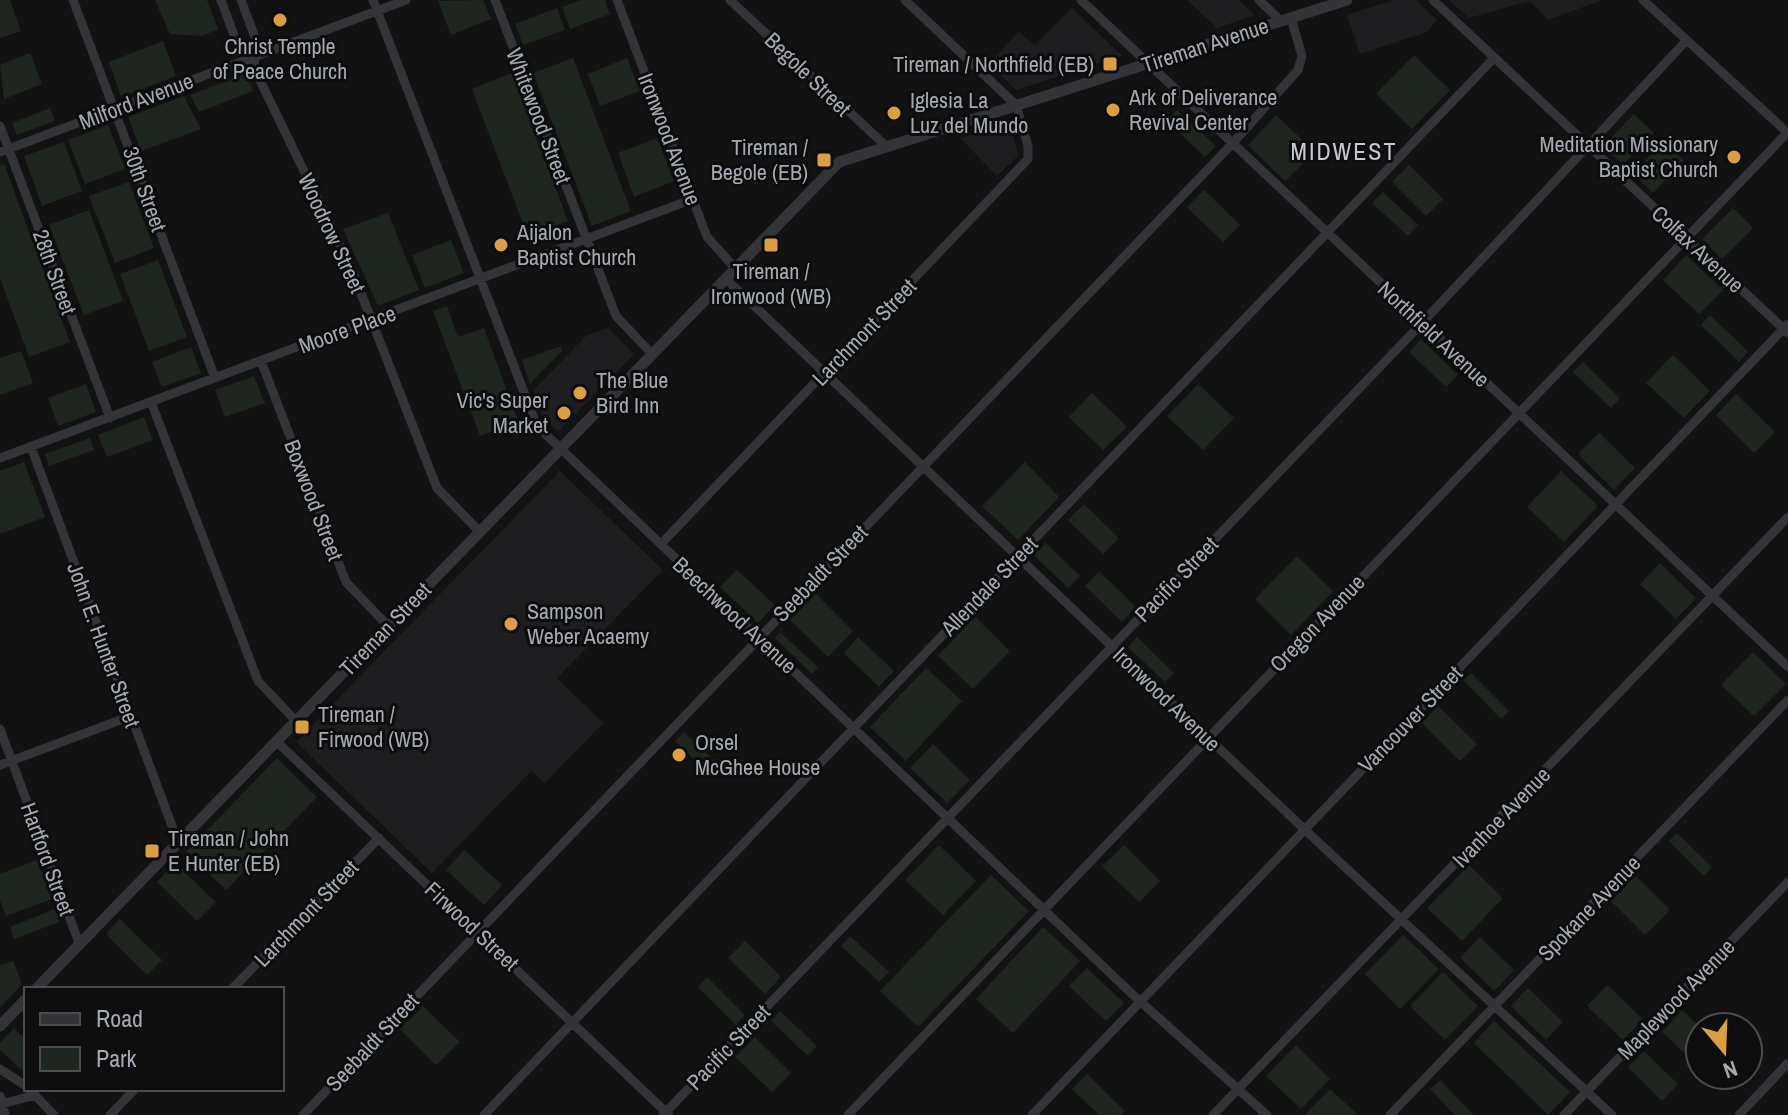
<svg xmlns="http://www.w3.org/2000/svg" width="1788" height="1115" font-family="'Archivo Narrow',sans-serif">
  <rect width="100%" height="100%" fill="#121213"/>
  <path fill="#1e1e20" d="M1187,0H1239L1255,15L1217,28Z
    M1394,0H1416L1437,20L1427,32L1360,54L1347,15Z
    M1449,0H1602L1548,20L1530,1L1469,18Z
    M1072,8L1122,56L1016,90L989,63L1019,32L1035,45Z
    M1010,122L1018,156L997,176L960,138Z
    M608,328L634,354L558,432L543,418L533,390L586,336Z
    M560,471L663,570L557,678L603,723L545,783L531,771L432,873L296,742Z"/>
  <path fill="#1f251f" d="M0,0H10L21,31L0,38Z
    M155,0H207L218,29L202,36L170,34Z
    M483,0L491,19L451,35L438,1Z
    M581,0H605L610,14L570,29L562,7Z
    M557,8L565,30L523,45L515,24Z
    M163,41L176,76L121,97L109,62Z
    M30,53L42,84L4,99L0,65Z
    M1414,55L1450,90L1412,129L1376,94Z
    M573,58L631,211L592,226L533,73Z
    M627,58L640,91L600,106L588,74Z
    M512,73L568,221L528,237L472,89Z
    M245,74L253,91L199,112L190,95Z
    M184,96L201,129L141,151L128,117Z
    M50,108L55,121L17,135L12,123Z
    M1177,110L1216,146L1205,157L1167,121Z
    M1634,114L1654,133L1623,165L1603,146Z
    M1276,115L1315,152L1285,181L1248,145Z
    M108,125L125,169L85,184L68,140Z
    M657,138L674,181L634,197L618,153Z
    M1664,141L1684,161L1653,193L1633,174Z
    M64,142L82,191L42,206L24,156Z
    M4,164L70,342L29,357L0,278V165Z
    M1409,165L1443,199L1426,216L1392,182Z
    M129,182L154,248L115,263L89,196Z
    M1204,190L1240,225L1223,242L1187,207Z
    M1383,192L1418,225L1408,236L1372,203Z
    M1733,208L1753,228L1722,259L1702,239Z
    M89,210L123,301L84,315L49,225Z
    M388,213L419,290L378,306L343,229Z
    M451,240L464,273L425,288L412,255Z
    M1686,255L1723,290L1699,314L1663,280Z
    M158,260L187,337L149,351L120,274Z
    M447,306L458,337L484,328L518,421L480,436L433,311Z
    M1710,315L1748,352L1739,362L1701,325Z
    M1421,339L1458,375L1446,387L1409,352Z
    M561,346L562,351L530,384L522,360Z
    M191,347L201,373L162,387L152,362Z
    M21,351L33,383L0,395V358Z
    M1673,355L1710,391L1684,418L1646,383Z
    M1583,362L1620,398L1611,408L1573,372Z
    M254,376L265,403L225,417L215,390Z
    M86,384L96,412L58,426L48,398Z
    M1198,384L1234,418L1203,450L1167,416Z
    M1092,393L1127,427L1103,450L1069,417Z
    M1736,394L1775,432L1754,453L1716,415Z
    M144,417L153,440L107,457L98,435Z
    M1599,433L1635,468L1614,490L1578,454Z
    M90,438L94,450L49,466L45,454Z
    M24,462L45,517L0,534V471Z
    M1025,462L1059,497L1018,540L982,506Z
    M1561,471L1598,506L1564,542L1527,507Z
    M1084,504L1119,538L1103,554L1068,520Z
    M1046,543L1080,576L1068,588L1034,555Z
    M1297,556L1333,591L1291,635L1255,599Z
    M1660,563L1696,598L1676,619L1640,584Z
    M737,570L775,605L758,623L720,587Z
    M1099,571L1136,607L1122,622L1085,586Z
    M816,594L853,631L828,657L790,620Z
    M975,617L1010,651L973,689L938,656Z
    M780,632L818,667L812,674L775,638Z
    M858,637L894,671L879,687L844,653Z
    M1137,637L1174,673L1165,682L1128,647Z
    M1753,652L1786,684L1754,716L1721,685Z
    M926,668L962,701L906,761L870,727Z
    M1471,673L1509,711L1501,719L1463,680Z
    M1438,706L1477,744L1460,761L1422,723Z
    M684,732L721,767L712,777L675,741Z
    M933,744L970,780L947,803L910,768Z
    M277,758L317,797L226,890L186,852Z
    M1677,833L1712,867L1704,876L1669,841Z
    M939,845L976,881L943,915L905,880Z
    M1124,845L1160,881L1139,902L1102,866Z
    M464,850L502,885L484,905L446,870Z
    M37,860L52,899L6,916L0,901V874Z
    M175,863L216,902L197,921L157,882Z
    M1469,865L1503,898L1462,941L1427,908Z
    M991,875L1029,911L918,1027L880,991Z
    M1636,876L1670,910L1645,935L1611,901Z
    M55,909L59,922L14,939L10,927Z
    M120,919L162,960L147,975L106,934Z
    M1043,927L1080,961L1013,1033L976,999Z
    M1403,935L1439,969L1400,1009L1365,974Z
    M850,936L889,972L879,982L841,946Z
    M1480,937L1514,970L1494,991L1460,958Z
    M745,941L781,977L765,994L728,958Z
    M13,961L22,984L0,1008V965Z
    M1087,968L1124,1003L1106,1021L1069,986Z
    M1443,972L1478,1006L1445,1040L1410,1006Z
    M707,977L745,1015L736,1025L698,987Z
    M1607,985L1643,1019L1623,1040L1587,1006Z
    M1528,988L1563,1022L1546,1040L1511,1006Z
    M423,1006L460,1042L436,1065L400,1029Z
    M1682,1010L1700,1027V1062L1697,1065L1662,1032Z
    M780,1011L817,1046L808,1056L771,1021Z
    M1494,1021L1570,1092L1548,1115L1474,1043Z
    M14,1028L26,1040V1074L0,1050V1043Z
    M755,1037L791,1073L772,1092L735,1057Z
    M1296,1045L1330,1079L1301,1109L1266,1076Z
    M1644,1051L1678,1084L1662,1101L1628,1067Z
    M1087,1074L1125,1111L1121,1115H1099L1072,1089Z
    M1440,1080L1474,1115H1455L1430,1089Z
    M1330,1089L1358,1115H1305Z"/>
  <g fill="none" stroke-linecap="round" stroke-linejoin="round">
    <path stroke="#333438" stroke-width="9" d="M73,0L215,378
      M221,0L238,46L252,57
      M241,0L256,40L254,68L352,270L437,488L480,532
      M373,0L537,426L1132,994L1267,1115
      M495,0L616,316L652,354
      M617,0L707,237L736,269
      M730,0L887,147
      M1081,0L1788,667
      M1259,0L1281,21
      M1433,0L1788,333
      M1643,0L1788,133
      M0,126L110,418
      M0,152L406,0
      M726,279L1304,829L1612,1115
      M261,361L346,582L388,626
      M151,402L258,681L296,721
      M31,447L178,842
      M0,458L693,199
      M661,544L1028,159V146L1016,105L905,0
      M0,729L79,943
      M276,741L669,1115
      M0,765L131,716
      M232,989L379,838
      M0,1069L26,1086
      M29,1089L54,1115
      M0,1096L5,1115
      M2,1104L35,1095
      M110,1115L135,1089
      M303,1115L1232,144L1298,70L1302,56L1291,18
      M484,1115L1494,58
      M663,1115L1422,323L1686,41
      M848,1115L1788,132
      M1032,1115L1788,324
      M1213,1115L1788,517
      M1390,1115L1788,700
      M1564,1115L1788,882
      M1739,1115L1788,1063"/>
    <path stroke="#333438" stroke-width="11" d="M36,989L839,162L1347,0
      M0,1026L26,999"/>
  </g>
  <g fill="#db9e42" stroke="#0d0d0e" stroke-width="3">
    <circle cx="280" cy="20" r="8"/>
    <rect x="1102" y="56" width="16" height="16" rx="4"/>
    <circle cx="1113" cy="110" r="8"/>
    <circle cx="894" cy="113" r="8"/>
    <circle cx="1734" cy="157" r="8"/>
    <rect x="816" y="152" width="16" height="16" rx="4"/>
    <circle cx="501" cy="245" r="8"/>
    <rect x="763" y="237" width="16" height="16" rx="4"/>
    <circle cx="580" cy="393" r="8"/>
    <circle cx="564" cy="413" r="8"/>
    <circle cx="511" cy="624" r="8"/>
    <rect x="294" y="719" width="16" height="16" rx="4"/>
    <circle cx="679" cy="755" r="8"/>
    <rect x="144" y="843" width="16" height="16" rx="4"/>
  </g>
  <g text-anchor="middle" stroke-width="6" stroke-linejoin="round" paint-order="stroke">
    <g font-size="22" fill="#a5aab2" stroke="#0d0d0e">
      <text transform="translate(1205 45) rotate(-18)" y="8">Tireman Avenue</text>
      <text transform="translate(808 74) rotate(44)" y="8">Begole Street</text>
      <text transform="translate(136 101) rotate(-21)" y="8">Milford Avenue</text>
      <text transform="translate(539 116) rotate(69)" y="8">Whitewood Street</text>
      <text transform="translate(670 139) rotate(69)" y="8">Ironwood Avenue</text>
      <text transform="translate(145 189) rotate(70)" y="8">30th Street</text>
      <text transform="translate(332 233) rotate(65)" y="8">Woodrow Street</text>
      <text transform="translate(1698 249) rotate(43)" y="8">Colfax Avenue</text>
      <text transform="translate(55 272) rotate(70)" y="8">28th Street</text>
      <text transform="translate(347 329) rotate(-20)" y="8">Moore Place</text>
      <text transform="translate(864 332) rotate(-46)" y="8">Larchmont Street</text>
      <text transform="translate(1434 334) rotate(43)" y="8">Northfield Avenue</text>
      <text transform="translate(314 500) rotate(69)" y="8">Boxwood Street</text>
      <text transform="translate(820 573) rotate(-46)" y="8">Seebaldt Street</text>
      <text transform="translate(1176 579) rotate(-46)" y="8">Pacific Street</text>
      <text transform="translate(989 586) rotate(-46)" y="8">Allendale Street</text>
      <text transform="translate(735 615) rotate(43)" y="8">Beechwood Avenue</text>
      <text transform="translate(1317 623) rotate(-46)" y="8">Oregon Avenue</text>
      <text transform="translate(385 629) rotate(-46)" y="8">Tireman Street</text>
      <text transform="translate(104 645) rotate(70)" y="8">John E. Hunter Street</text>
      <text transform="translate(1167 699) rotate(44)" y="8">Ironwood Avenue</text>
      <text transform="translate(1410 719) rotate(-46)" y="8">Vancouver Street</text>
      <text transform="translate(1501 817) rotate(-46)" y="8">Ivanhoe Avenue</text>
      <text transform="translate(48 859) rotate(70)" y="8">Hartford Street</text>
      <text transform="translate(1589 908) rotate(-46)" y="8">Spokane Avenue</text>
      <text transform="translate(306 913) rotate(-46)" y="8">Larchmont Street</text>
      <text transform="translate(472 926) rotate(43)" y="8">Firwood Street</text>
      <text transform="translate(1676 999) rotate(-46)" y="8">Maplewood Avenue</text>
      <text transform="translate(372 1042) rotate(-47)" y="8">Seebaldt Street</text>
      <text transform="translate(728 1047) rotate(-46)" y="8">Pacific Street</text>
    </g>
    <g font-size="22" fill="#a5aab2" stroke="#0d0d0e" text-anchor="start">
      <text x="280" y="54" text-anchor="middle">Christ Temple<tspan x="280" dy="25">of Peace Church</tspan></text>
      <text x="1094" y="72" text-anchor="end">Tireman / Northfield (EB)</text>
      <text x="1129" y="105">Ark of Deliverance<tspan x="1129" dy="25">Revival Center</tspan></text>
      <text x="910" y="108">Iglesia La<tspan x="910" dy="25">Luz del Mundo</tspan></text>
      <text x="1718" y="152" text-anchor="end">Meditation Missionary<tspan x="1718" dy="25">Baptist Church</tspan></text>
      <text x="808" y="155" text-anchor="end">Tireman /<tspan x="808" dy="25">Begole (EB)</tspan></text>
      <text x="517" y="240">Aijalon<tspan x="517" dy="25">Baptist Church</tspan></text>
      <text x="771" y="279" text-anchor="middle">Tireman /<tspan x="771" dy="25">Ironwood (WB)</tspan></text>
      <text x="596" y="388">The Blue<tspan x="596" dy="25">Bird Inn</tspan></text>
      <text x="548" y="408" text-anchor="end">Vic's Super<tspan x="548" dy="25">Market</tspan></text>
      <text x="527" y="619">Sampson<tspan x="527" dy="25">Weber Acaemy</tspan></text>
      <text x="318" y="722">Tireman /<tspan x="318" dy="25">Firwood (WB)</tspan></text>
      <text x="695" y="750">Orsel<tspan x="695" dy="25">McGhee House</tspan></text>
      <text x="168" y="846">Tireman / John<tspan x="168" dy="25">E Hunter (EB)</tspan></text>
    </g>
    <g font-size="24" letter-spacing="2" fill="#c5c8cf" stroke="#0d0d0e">
      <text x="1344" y="160">MIDWEST</text>
    </g>
  </g>
  <rect x="24" y="987" width="260" height="104" fill="#0d0d0e" stroke="#4a4c50" stroke-width="2"/>
  <rect x="40" y="1013" width="40" height="12" fill="#333438" stroke="#4a4c50" stroke-width="2"/>
  <text x="96" y="1027" font-size="24" fill="#a5aab2">Road</text>
  <rect x="40" y="1047" width="40" height="24" fill="#1f251f" stroke="#4a4c50" stroke-width="2"/>
  <text x="96" y="1067" font-size="24" fill="#a5aab2">Park</text>
  <g transform="translate(1724 1051) rotate(161)"><circle r="38" fill="#0d0d0e" stroke="#4a4c50" stroke-width="2"/>
  <path d="M0-6L14 30L0 20L-14 30Z" fill="#db9e42"/>
  <text y="-12" font-size="22" font-weight="bold" text-anchor="middle" fill="#a5aab2">N</text>
  </g>
</svg>
